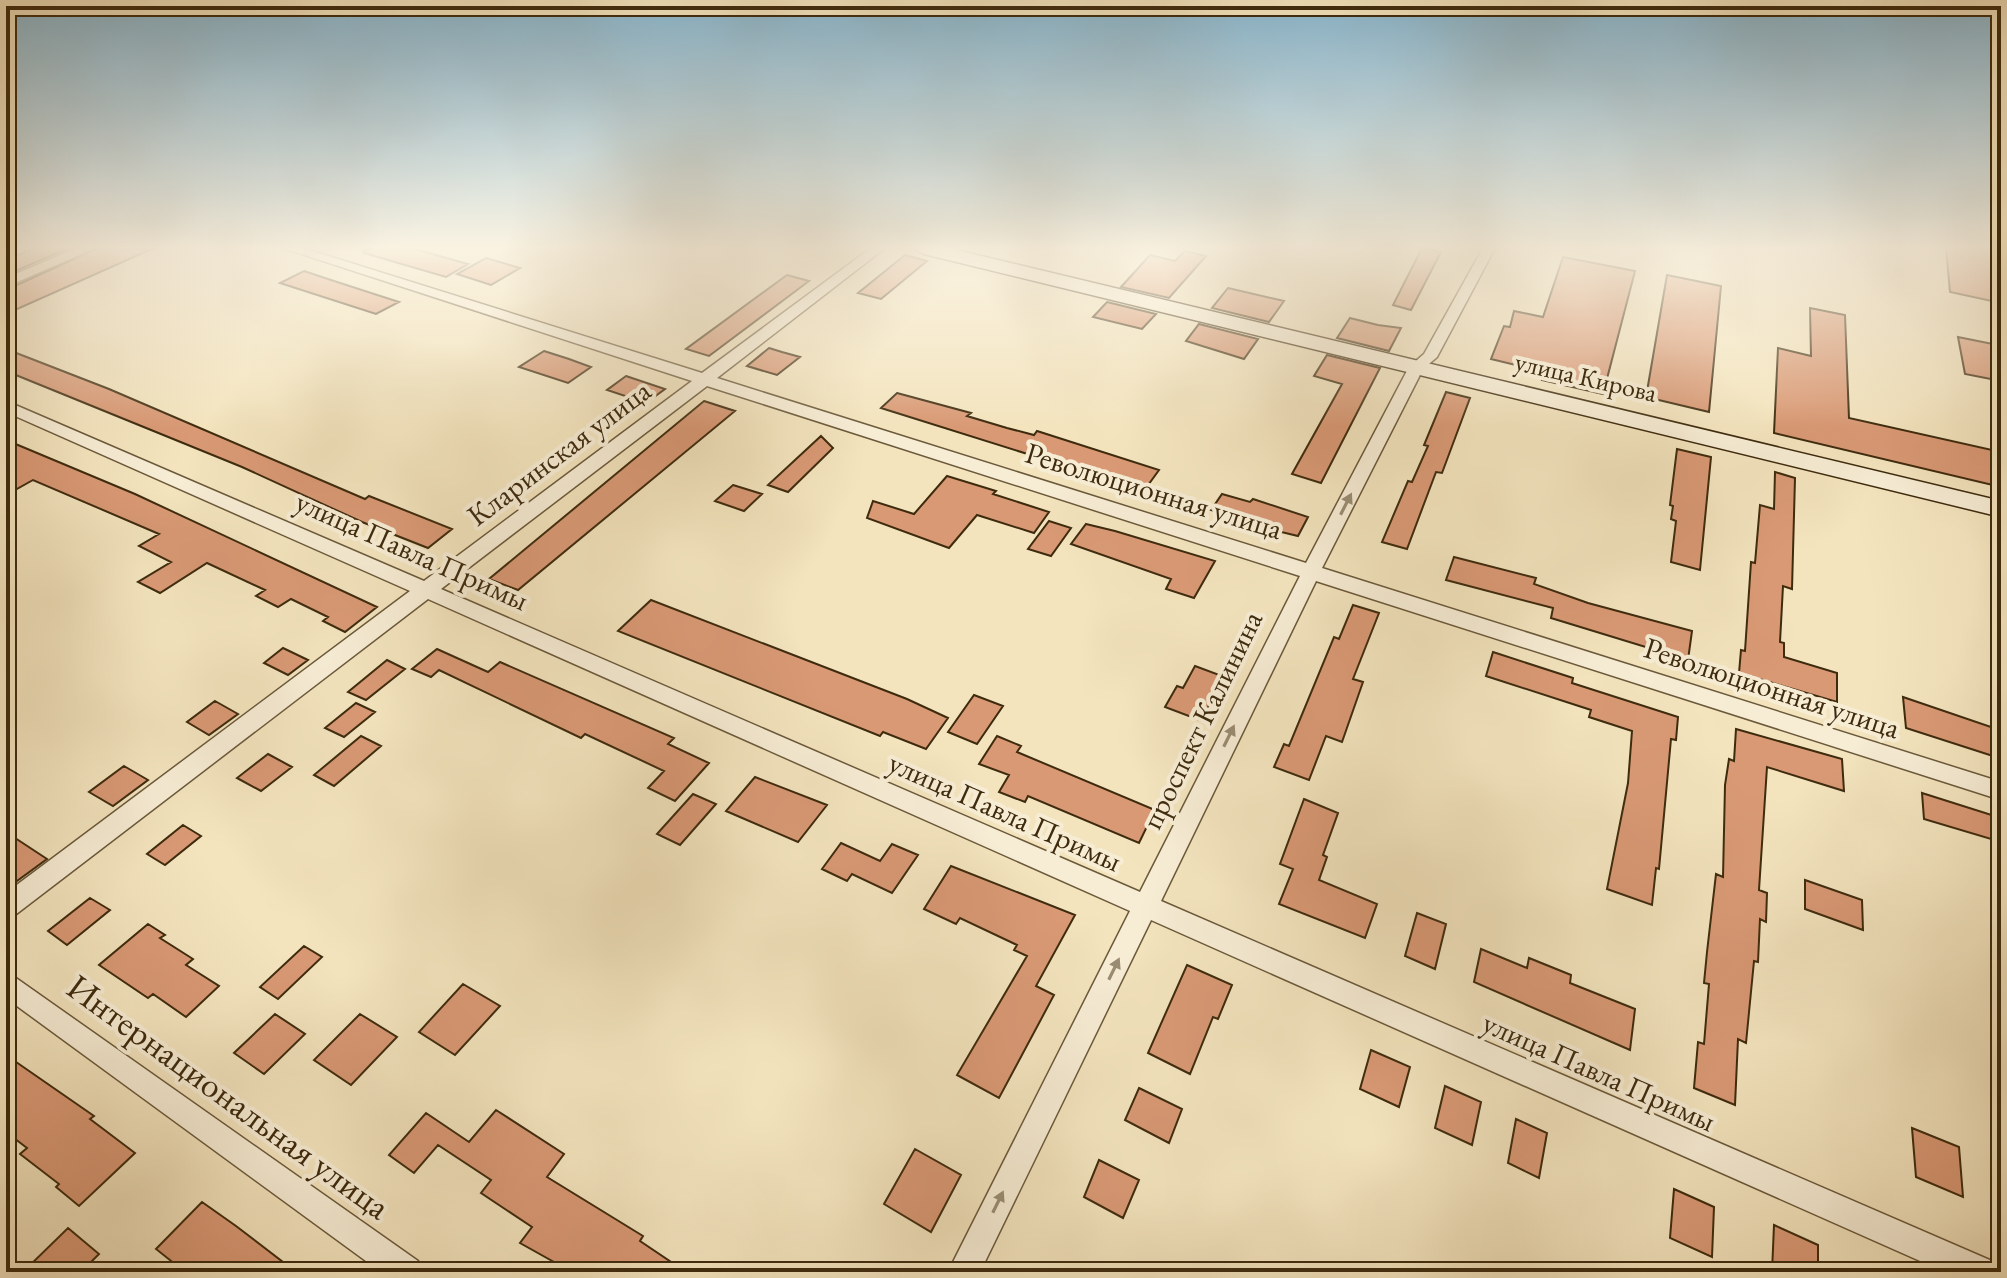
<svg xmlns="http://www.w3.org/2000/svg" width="2007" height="1278" font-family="'EB Garamond',serif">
  <rect width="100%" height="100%" fill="#f3e4be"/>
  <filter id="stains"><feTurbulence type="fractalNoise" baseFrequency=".0025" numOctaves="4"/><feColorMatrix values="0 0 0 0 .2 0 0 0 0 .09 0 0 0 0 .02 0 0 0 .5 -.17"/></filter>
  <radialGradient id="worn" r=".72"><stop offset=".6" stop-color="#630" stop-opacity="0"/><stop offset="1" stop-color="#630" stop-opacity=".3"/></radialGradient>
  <path fill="#d99975" stroke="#3e2b0e" stroke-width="2" d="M35,248H69L6,275V260Z
    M98,248H154L6,314V290Z
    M365,248H411L468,264L446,277L364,253Z
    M1422,248L1441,252L1411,310L1393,305Z
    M1946,248H2001V303L1950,292Z
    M1185,251L1206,256L1169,298L1121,287L1150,255L1175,261Z
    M905,255L927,261L881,299L858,293Z
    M1563,257L1635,271L1603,394L1542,380L1544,372L1491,359L1504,326L1510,327L1514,311L1543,317Z
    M486,258L520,268L491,285L457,274Z
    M304,271L331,280L399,302L376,314L280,283Z
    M787,275L809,281L709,356L686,349Z
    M1667,275L1721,286L1709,412L1646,397Z
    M1228,288L1284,301L1269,322L1212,308Z
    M1107,302L1156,314L1142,329L1093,317Z
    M1810,308L1845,315L1849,418L2001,452V487L1774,433L1778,348L1811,356Z
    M1350,318L1378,325L1401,328L1389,351L1337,338Z
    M1199,324L1258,339L1244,359L1186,341Z
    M1958,337L1998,345L2001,381L1965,374Z
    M769,348L782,352L800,357L777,375L747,366Z
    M6,349L109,389L365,499L369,496L452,529L428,548L362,522L242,467L6,371Z
    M544,351L569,359L591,367L568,383L519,367Z
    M1327,355L1380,368L1321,483L1292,474L1342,384L1314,376Z
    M626,376L665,389L646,403L607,390Z
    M1446,392L1470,398L1442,473L1436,472L1407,549L1382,542L1408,481L1412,482L1428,446L1424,445Z
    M897,393L971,413L967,416L1007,428L1034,435L1037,431L1159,470L1146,488L1107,479L881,408Z
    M704,401L735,411L518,590L489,579Z
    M821,436L833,448L788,492L768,485Z
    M6,440L135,494L377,607L345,632L323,621L328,617L291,599L278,607L256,596L265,590L207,563L160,593L138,582L171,562L139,546L159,534L33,480L6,495Z
    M1677,449L1711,457L1700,570L1671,562L1676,521L1671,519L1673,506L1670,505Z
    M1775,472L1795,478L1792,589L1783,586L1780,642L1784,643V657L1837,673V702L1739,673L1741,650L1745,651L1751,562L1755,563L1760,505L1774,509Z
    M947,476L996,491L993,494L1049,512L1034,533L977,515L949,548L867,518L873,501L914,514Z
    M733,485L762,494L744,511L715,501Z
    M1222,494L1250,502L1253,499L1308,517L1298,536L1269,529L1211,510Z
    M1049,521L1071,528L1051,556L1028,549Z
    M1086,524L1115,531L1215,561L1194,598L1166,589L1171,579L1071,544Z
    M1454,557L1536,578L1534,584L1588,603L1692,631L1688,660L1551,618L1553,608L1446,580Z
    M651,600L907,699L948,718L926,749L883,732L880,736L618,631Z
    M1353,605L1379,613L1353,679L1363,682L1342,742L1326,736L1309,780L1274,767L1284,744L1289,746L1334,637L1339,639Z
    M283,648L308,660L288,675L264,663Z
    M437,649L488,672L500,662L674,738L668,744L709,763L675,801L648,788L664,771L585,734L581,738L439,670L431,677L412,669Z
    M1493,652L1573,678L1572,683L1678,717L1676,740L1671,739L1659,869L1656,868L1652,905L1607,889L1628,783L1632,731L1589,717L1591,710L1486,676Z
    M387,660L405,669L366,700L348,692Z
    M1195,666L1222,676L1202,721L1165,707L1177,686L1183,688Z
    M974,695L1003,706L977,744L948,732Z
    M1903,697L1991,727L1996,757L1906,728Z
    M215,701L238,714L209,735L187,722Z
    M356,703L375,712L344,737L325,728Z
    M1736,729L1842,759L1844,791L1767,767L1759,890L1767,893L1766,922L1760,919L1758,962L1754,961L1746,1043L1738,1039L1735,1105L1694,1088L1698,1042L1704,1044L1709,984L1704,983L1707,952L1716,874L1723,877L1725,785L1729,759L1734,761Z
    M361,736L381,746L334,786L314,775Z
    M997,736L1021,746L1017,752L1155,810L1139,843L1028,796L1025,802L999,792L1009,775L979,764Z
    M268,754L292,767L261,791L237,778Z
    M124,766L148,780L113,806L89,792Z
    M755,777L827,805L798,842L726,811Z
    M1922,793L2001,818V842L1924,819Z
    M693,794L716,804L680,845L657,834Z
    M1304,799L1338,813L1323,855L1327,857L1319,880L1377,904L1365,938L1279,904L1293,869L1280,864Z
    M183,825L201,836L165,865L147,854Z
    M6,832L47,859L6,889Z
    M841,843L880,861L892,844L918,855L892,893L852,874L847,881L822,869Z
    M951,866L1075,915L1036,986L1054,995L999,1098L957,1075L1027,956L1014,950L1017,945L960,918L956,924L924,909Z
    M1805,880L1862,900L1863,930L1805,909Z
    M90,898L110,910L67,945L48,931Z
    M1417,913L1446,924L1435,969L1405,956Z
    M148,924L165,935L160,938L193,959L186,965L219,986L186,1017L153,994L148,998L99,965Z
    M304,946L322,957L278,999L260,987Z
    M1481,949L1527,968L1529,958L1571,975L1570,983L1635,1009L1630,1050L1474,982Z
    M1187,965L1232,985L1218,1019L1213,1017L1190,1074L1148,1053Z
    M463,984L500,1006L455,1055L419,1032Z
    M275,1014L305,1034L264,1074L234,1053Z
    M360,1014L397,1037L351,1085L314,1060Z
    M1371,1050L1410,1067L1399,1107L1360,1089Z
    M6,1055L94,1116L90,1119L135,1153L79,1206L56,1187L59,1184L20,1154L27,1148L6,1132Z
    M1445,1086L1481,1102L1472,1145L1435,1128Z
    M1139,1088L1182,1109L1169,1143L1125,1120Z
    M496,1110L564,1154L547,1177L643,1236L640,1241L686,1272H572L520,1243L532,1227L481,1193L491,1180L438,1145L414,1173L389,1155L426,1113L469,1142Z
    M1516,1119L1547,1133L1539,1178L1508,1163Z
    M1912,1128L1959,1147L1963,1197L1916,1177Z
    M915,1149L961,1175L931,1232L884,1204Z
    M1099,1160L1139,1180L1123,1218L1084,1197Z
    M1674,1189L1714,1207L1712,1257L1670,1238Z
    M202,1202L236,1226L296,1272H185L156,1249Z
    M1774,1225L1818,1245V1272H1772Z
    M68,1228L99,1254L81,1272H23Z"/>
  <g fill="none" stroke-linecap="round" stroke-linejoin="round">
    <g stroke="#6b593a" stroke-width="3">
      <path id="street" d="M77,248H95L6,287V278Z
        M283,248H303L702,373L871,248H885L717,378L1306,563L1409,367L1424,354L1483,248H1495L1437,357L1423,369L1322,568L2001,782V800L1316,581L1161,901L1992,1261L1997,1272H1945L1151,920L980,1272H948L1130,911L428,599L15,915L6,918V893L410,591L6,412V401L424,581L692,381ZM707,386L1300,576L1140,892L441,589Z
        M6,971L418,1261L423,1272H381L6,998Z"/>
    </g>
    <g stroke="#3e2b0e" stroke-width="3">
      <path id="secondary" d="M914,248H948L2001,501V517L924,254Z"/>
    </g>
    <use href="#street" fill="#f7edd5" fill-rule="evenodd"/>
    <use href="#secondary" fill="#f7edd5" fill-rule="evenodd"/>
  </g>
  <defs><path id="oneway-solid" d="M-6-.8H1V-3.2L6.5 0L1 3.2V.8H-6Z" transform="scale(2)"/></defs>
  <g fill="#9a8c72">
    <use href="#oneway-solid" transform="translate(1346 504) rotate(-63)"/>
    <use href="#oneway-solid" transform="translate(1229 736) rotate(-64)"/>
    <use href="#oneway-solid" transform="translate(1114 969) rotate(-64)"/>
    <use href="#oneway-solid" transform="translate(998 1202) rotate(-64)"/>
  </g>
  <linearGradient id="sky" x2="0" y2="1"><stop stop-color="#89b8d1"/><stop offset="0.58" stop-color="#faf3e2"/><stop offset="1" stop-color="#faf3e2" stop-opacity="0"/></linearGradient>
  <rect width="2007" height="427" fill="url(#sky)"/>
  <g text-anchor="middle" stroke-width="8" stroke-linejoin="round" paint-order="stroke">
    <g font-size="26" fill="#3e2b0e" stroke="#f7edd5">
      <text transform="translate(1586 377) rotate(13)" y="9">улица Кирова</text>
    </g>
    <g font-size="30" fill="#3e2b0e" stroke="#f7edd5">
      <text transform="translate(559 453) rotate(-37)" y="10">Кларинская улица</text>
      <text transform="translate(1154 491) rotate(17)" y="10">Революционная улица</text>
      <text transform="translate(412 551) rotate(24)" y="10">улица Павла Примы</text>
      <text transform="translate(1772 688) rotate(18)" y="10">Революционная улица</text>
      <text transform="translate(1202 720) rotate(-64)" y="10">проспект Калинина</text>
      <text transform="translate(1005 812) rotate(24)" y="10">улица Павла Примы</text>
      <text transform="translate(1599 1072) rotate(24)" y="10">улица Павла Примы</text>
    </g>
    <g font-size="36" fill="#3e2b0e" stroke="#f7edd5">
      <text transform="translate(229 1096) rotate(36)" y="13">Интернациональная улица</text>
    </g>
  </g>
  <rect width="2007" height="1278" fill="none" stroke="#f3e4be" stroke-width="32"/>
  <rect x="8" y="8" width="1991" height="1262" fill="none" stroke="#3e2b0e" stroke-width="4"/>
  <rect x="16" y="16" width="1975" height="1246" fill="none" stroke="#3e2b0e" stroke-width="2"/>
  <rect width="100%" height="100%" filter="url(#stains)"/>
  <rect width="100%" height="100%" fill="url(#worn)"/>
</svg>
